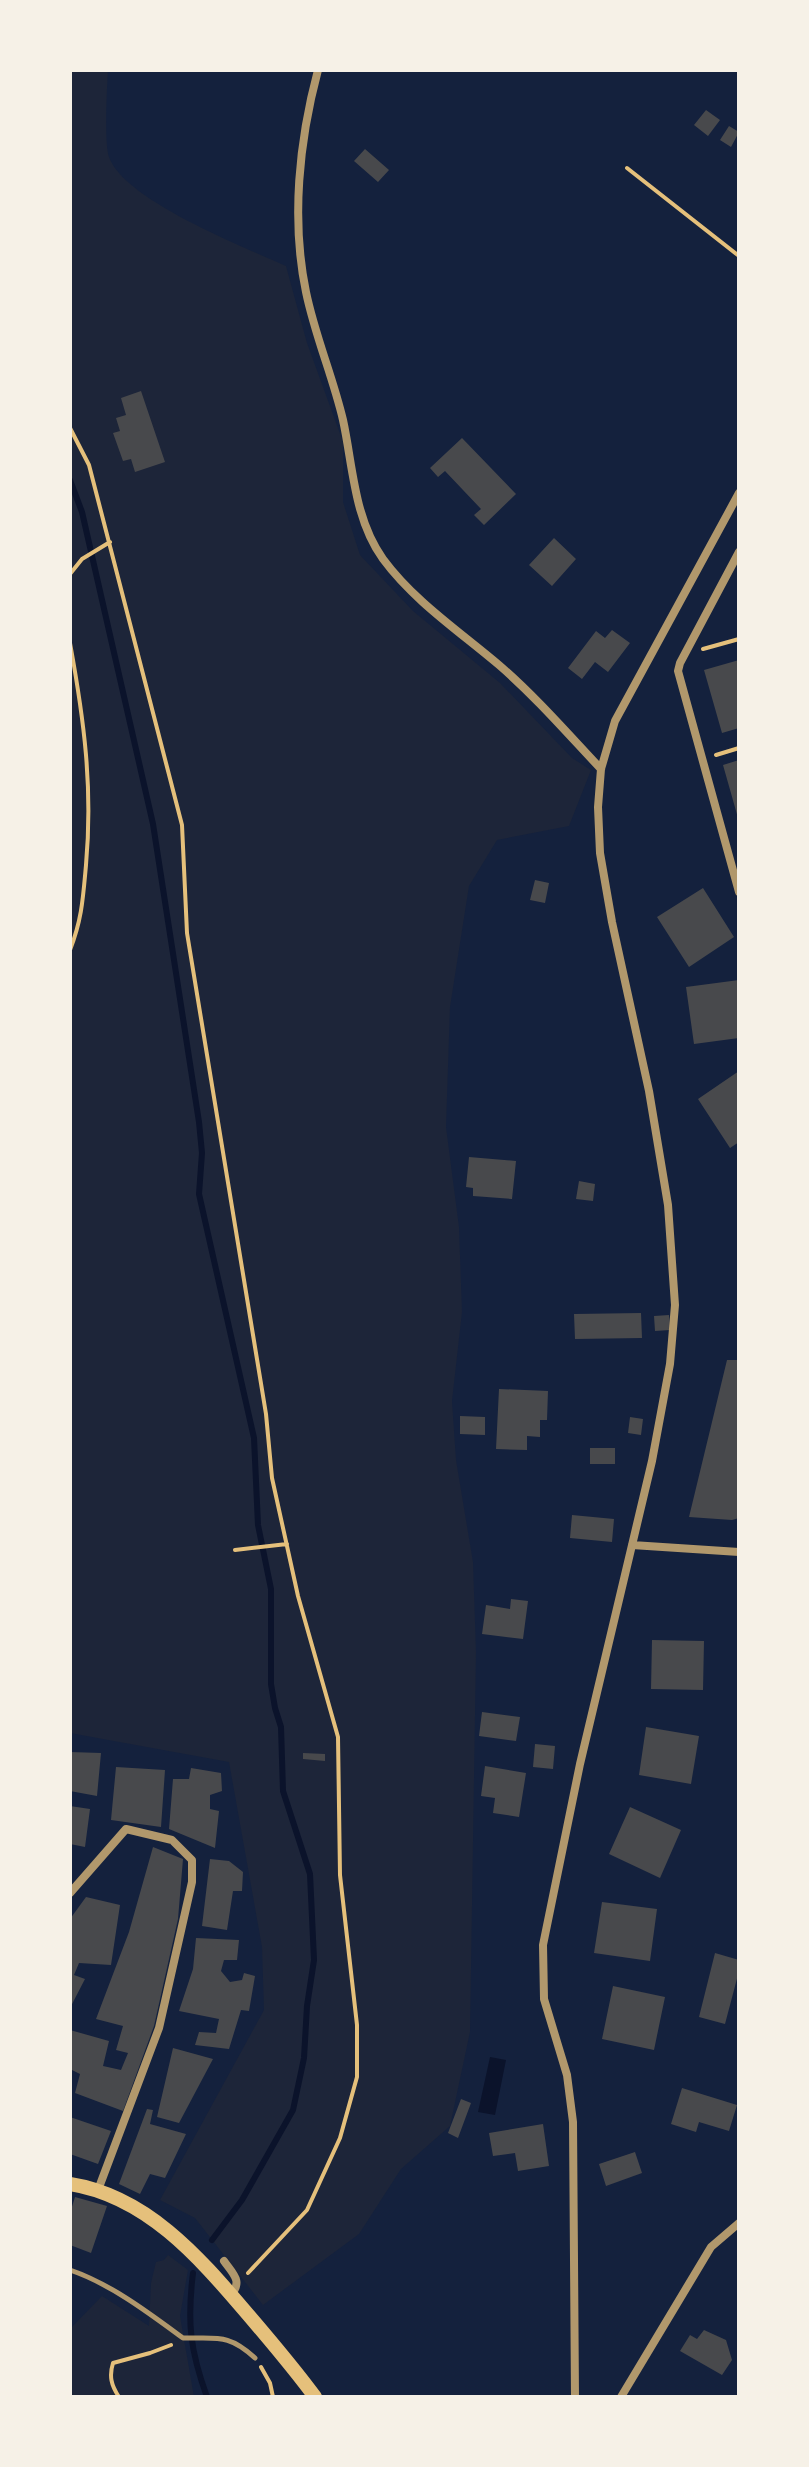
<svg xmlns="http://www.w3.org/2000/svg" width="809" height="2467" font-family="'Work Sans',sans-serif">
  <rect width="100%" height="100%" fill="#14213d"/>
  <path fill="#1d2539" d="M70,70H108C107,87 104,143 109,157C124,200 244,247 286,266L307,343L343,442V502L360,555L413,611L500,683L572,758L591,770L569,826L497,840L469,886L450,1007L446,1127L459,1227L462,1312L452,1401L456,1460L473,1562L476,1652L470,2032L450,2126L401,2169L359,2234L263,2305L195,2218L160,2200L264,2010L262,1947L229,1762L70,1733Z
    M168,2255L188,2270L180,2316L194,2397H70V2329L102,2296L149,2326L151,2283L156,2262L164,2260Z"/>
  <path fill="#0b132b" d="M490,2057L506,2060L495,2115L478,2112Z"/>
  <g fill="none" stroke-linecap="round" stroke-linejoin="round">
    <path stroke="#0b132b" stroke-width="6" d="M70,480L82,512L153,824L199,1122L202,1153L199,1194L254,1438L258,1525L271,1589V1684L275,1708L281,1727L283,1791L310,1874L314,1960L307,2006L304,2058L293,2110L242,2200L212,2240
      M193,2273C187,2322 190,2350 207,2397"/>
  </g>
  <path fill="#48494c" d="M706,110L720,120L708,136L694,125Z
    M729,126L739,132L731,147L720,140Z
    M365,149L389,170L378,182L354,161Z
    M141,391L165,462L135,472L131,459L123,461L113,433L120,431L116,418L126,415L121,398Z
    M462,438L516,494L484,525L474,515L481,509L445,471L438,477L430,468Z
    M554,538L576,559L552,586L529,565Z
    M612,630L630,643L608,672L595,662L582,679L568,668L596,631L605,638Z
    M739,660V728L722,733L704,670Z
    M739,760V818H738L723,765Z
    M535,880L549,883L545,903L530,900Z
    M703,888L734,937L689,967L657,917Z
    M739,980V1038L694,1044L686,987Z
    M739,1071V1142L730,1148L698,1099Z
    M469,1157L516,1161L512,1199L473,1196V1188L466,1187Z
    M579,1181L595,1184L593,1201L576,1199Z
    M641,1313L642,1338L575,1339L574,1314Z
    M669,1315L670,1330L655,1331L654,1316Z
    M727,1360H739V1518L732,1520L689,1517Z
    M499,1389L548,1391L547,1420H540V1437L527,1436V1450L496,1449Z
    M460,1416L485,1417V1435L460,1434Z
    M630,1417L643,1419L641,1435L628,1433Z
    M590,1448H615V1464H590Z
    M572,1515L614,1519L612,1542L570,1538Z
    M511,1599L528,1601L523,1639L482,1634L486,1605L510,1609Z
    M652,1640L704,1641L703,1690L651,1689Z
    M482,1712L520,1717L516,1741L479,1736Z
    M646,1727L699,1736L691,1784L639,1775Z
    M535,1744L555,1746L553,1769L533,1767Z
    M70,1752L101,1753L97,1796L70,1791Z
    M303,1753L325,1754V1761L303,1759Z
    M485,1766L526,1773L519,1817L493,1813L495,1798L481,1796Z
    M116,1767L165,1770L161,1827L111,1820Z
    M191,1768L221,1773L222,1791L210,1795V1809L219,1811L215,1848L169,1829L173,1779H189Z
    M70,1806L90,1809L85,1847L70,1844Z
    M630,1807L681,1830L660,1878L609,1854Z
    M153,1847L183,1859L178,1919L154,2026L123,2111L75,2093L80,2074L70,2069V2030L109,2041L103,2066L121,2070L128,2053L116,2050L123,2026L96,2019L129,1932Z
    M210,1859L229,1861L243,1872L242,1891H233L227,1930L202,1926Z
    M86,1897L120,1905L111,1965L79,1963L74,1975L85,1979L70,2008V1919Z
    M602,1902L657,1909L650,1961L594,1953Z
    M196,1938L239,1940L237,1960H224L221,1971L230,1982L242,1980L244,1973L255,1976L249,2011L241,2010L229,2049L195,2045L199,2032L216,2033L219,2019L179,2011L193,1969Z
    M715,1953L739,1960V1971L725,2024L699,2017Z
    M613,1986L665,1997L654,2050L602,2039Z
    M173,2048L213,2059L179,2123L157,2117Z
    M682,2088L737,2105L729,2131L699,2122L696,2132L671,2124Z
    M461,2099L471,2103L458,2138L448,2133Z
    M147,2109L153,2110L150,2124L186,2134L165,2178L150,2174L140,2194L119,2184Z
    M70,2117L111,2131L98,2164L70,2154Z
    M543,2124L549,2166L518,2171L515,2153L493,2156L489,2133Z
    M635,2152L642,2173L606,2186L599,2164Z
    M75,2197L107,2206L91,2253L70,2245V2213Z
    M704,2330L726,2340L732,2360L722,2375L680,2351L690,2335L697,2339Z"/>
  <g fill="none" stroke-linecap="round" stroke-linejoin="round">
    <path stroke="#e5c07b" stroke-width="4" d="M627,168L739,256
      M70,428L89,465L182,825L187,933L266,1414L272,1478L298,1596L338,1737L340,1875L357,2025V2077L340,2138L307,2210L248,2273
      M70,574L82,559L110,542
      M70,643C84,720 93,787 86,865C83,898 82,919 70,950
      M703,649L739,639
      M716,755L739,748
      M235,1550L287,1544
      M261,2367L270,2383L273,2397
      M119,2397C111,2385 109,2376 113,2363L150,2353L171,2345"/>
    <path stroke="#b1986c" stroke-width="5" d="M70,2270C111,2284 149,2313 183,2338C217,2339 228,2333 255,2358"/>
    <path stroke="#b1986c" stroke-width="8" d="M318,70C299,141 291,220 306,292C315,336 333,377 343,420C353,466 354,519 383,559C414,601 459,631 499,665C536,697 568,734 601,769
      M739,552L680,663L678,671L739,892
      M632,1545L739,1552
      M70,1893L126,1829L172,1840L192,1860V1882L159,2028L98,2190
      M224,2261C233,2274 243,2281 231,2295
      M575,2397L573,2122L567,2075L544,1999L543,1945L580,1764L652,1461L670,1364L675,1305L668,1205L649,1091L612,922L600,853L598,807L601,769L615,721L739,493
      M621,2397L711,2247L739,2223"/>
    <path stroke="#e5c07b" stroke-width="14" d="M70,2184C146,2196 198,2256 245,2311C269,2339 293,2367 315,2397"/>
  </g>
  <rect width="809" height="2467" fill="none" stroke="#f6f1e7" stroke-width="144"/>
</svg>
